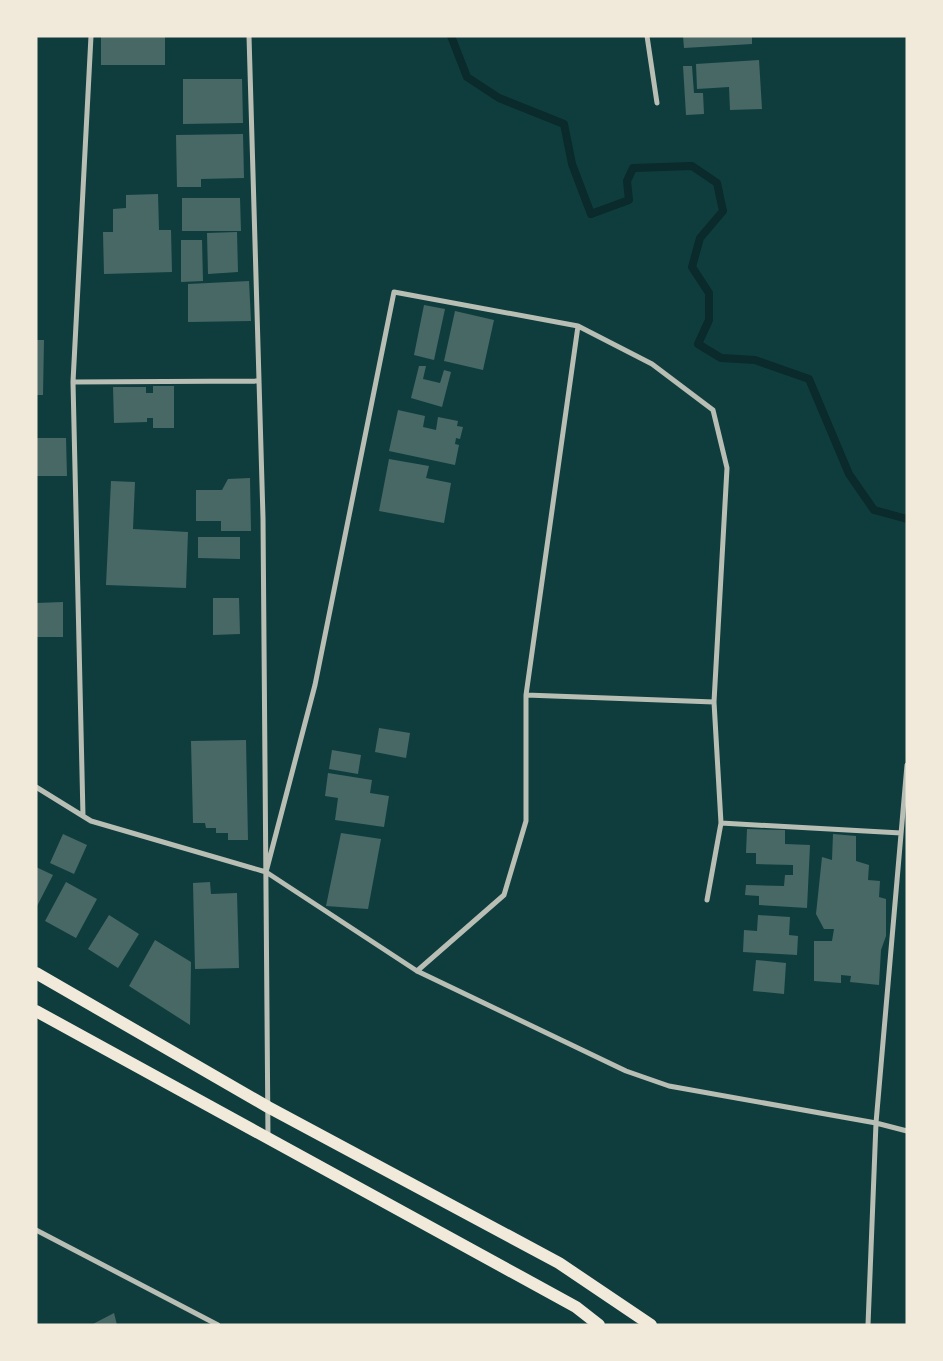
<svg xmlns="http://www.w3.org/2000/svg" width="943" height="1361" font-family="'Exo 2',sans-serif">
  <rect width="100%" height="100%" fill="#0f3d3e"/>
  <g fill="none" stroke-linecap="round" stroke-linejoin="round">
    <path stroke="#0a2a2b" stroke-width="8" d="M451,36L467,77L499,98L564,124L572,164L591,214L629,200L627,181L633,168L692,166L717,183L723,211L700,238L692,267L709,293V320L698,344L721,358L755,360L809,379L849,474L874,510L907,519"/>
  </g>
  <path fill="#486865" d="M101,36H165V65H101Z
    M683,36H752V44L684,48Z
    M759,60L762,109L730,110L729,87L697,89L696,64Z
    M683,66H692L694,93H703L704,114L686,115Z
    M183,79H242L243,123L183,124Z
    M243,134L244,178L201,179V187H177L176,135Z
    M158,194L159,230H171L172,272L104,274L103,232H113V209L126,208V195Z
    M182,198H240L241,231H182Z
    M237,232L238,272L208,274L207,233Z
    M181,240H202L203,281L181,282Z
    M249,281L251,321L188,322V284Z
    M424,305L445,309L434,360L414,355Z
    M455,311L494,320L483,370L444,361Z
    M36,340H44L43,395H36Z
    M419,366H426L423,379L440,383L444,370L451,372L442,407L411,398Z
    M153,386H174V428H153V418H147V422L114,423L113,387H146V393H153Z
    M398,410L425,416L423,427L436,430L438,417L458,421L457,426L463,427L460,439L456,438L455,444L459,445L455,465L389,451Z
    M36,438H66L67,476H36Z
    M389,459L429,466L426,478L451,483L444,523L379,511Z
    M250,478L251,531H221V521H196V490H222L228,479Z
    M111,481L135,482L133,529L188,532L186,588L106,585Z
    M198,537H240V559L198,558Z
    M213,598H239L240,634L213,635Z
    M63,602V637H36V603Z
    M379,728L410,733L406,758L375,752Z
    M246,740L248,840H228V833H216V828H206L205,823H193L191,741Z
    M332,750L361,755L358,774L329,769Z
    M328,773L372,780L370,793L389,796L384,827L335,820L338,798L325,796Z
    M747,829L785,830V844L810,845L807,908L759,905V896L745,895L746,885L784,886L785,875H793V865L756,864V853H746Z
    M341,833L381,839L368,909L326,906Z
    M63,834L87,845L74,874L50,863Z
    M833,834L856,836V861L869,865L868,880L880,881L879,897L886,899V936L881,950L879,985L850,982L851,976L841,975V983L814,981V941H832L834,929H824L816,914L822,857L832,860Z
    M36,867L53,875L36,908Z
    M66,882L97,899L76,938L45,921Z
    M210,882L211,894L237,893L239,968L195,969L193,883Z
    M109,915L139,934L118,968L88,949Z
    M758,915L790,917L789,935L798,936L797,955L743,952L744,930L757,931Z
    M155,940L191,962L190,1025L129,986Z
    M756,960L786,963L784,994L753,991Z
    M114,1313L117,1325H91Z"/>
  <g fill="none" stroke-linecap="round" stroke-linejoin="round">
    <path stroke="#b8beb3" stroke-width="5" d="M249,36L263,518L268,1138
      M647,36L657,103
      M578,326L652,364L713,410L727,468L714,702
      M73,382L259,381
      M526,695L714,702L721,823L707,900
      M36,787L91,821L266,872L417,971L626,1071L669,1086L876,1123L907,1131
      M83,816L73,382L91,36
      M721,823L901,833
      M266,872L315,685L394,292L578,326L526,695V821L504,895L417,971
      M36,1230L218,1325
      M868,1325L876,1123L907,765"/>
    <path stroke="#f1e9da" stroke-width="12" d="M36,973L268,1107L559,1263L651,1325
      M36,1011L576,1307L599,1325"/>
  </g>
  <rect width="943" height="1361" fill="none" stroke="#f1e9da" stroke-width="75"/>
</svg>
